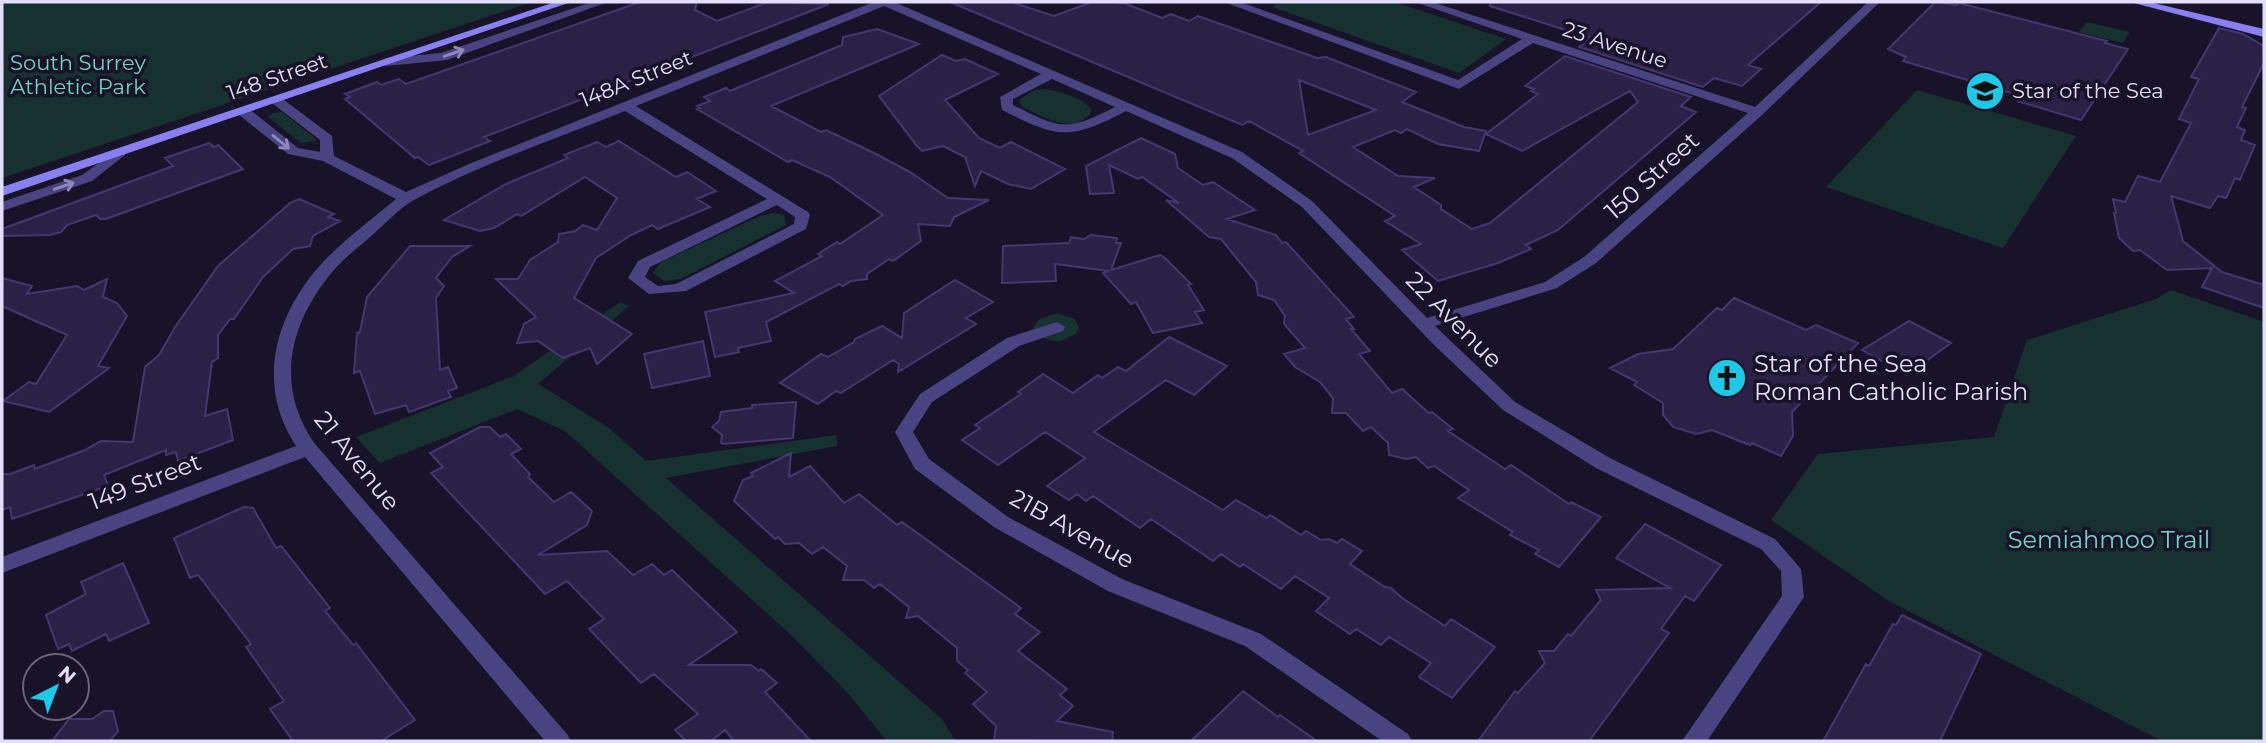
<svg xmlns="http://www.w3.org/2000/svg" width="2266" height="743" font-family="Montserrat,sans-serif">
  <rect width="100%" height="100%" fill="#181328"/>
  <path fill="#173131" d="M2,2H532L2,178Z
    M1283,2H1395L1506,39L1459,73L1272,7Z
    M2087,22L2130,32L2123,43L2079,32Z
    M1046,89C1061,92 1084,97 1092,111C1074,137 1044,117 1022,107L1019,100L1034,90Z
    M1917,90L2076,136L2003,248L1826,187Z
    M282,112L316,139L315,141L301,143L268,117L273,113Z
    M773,213L784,215L786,225L681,279L664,281L653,273L661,262L760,216Z
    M2171,290L2264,322V741H2162L1889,601L1771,520L1818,454L1994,437L2027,340L2156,299Z
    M620,302L629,306L538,384L609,428L646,461L836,435L837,446L666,478L943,720L955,741H887L845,690L790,634L565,431L517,409L380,463L356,437L514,376Z
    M1057,313L1075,319L1079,328L1077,333L1059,342L1038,337L1033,328L1038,320Z"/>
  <path fill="#2b2147" stroke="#453671" stroke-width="2" fill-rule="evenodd" d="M640,2H697L695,10L717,21L768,2L829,4L484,137L490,141L429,165L418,157L415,158L345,99L350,97L345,94L377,82L381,85L399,79L406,84Z
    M950,2H1011L1054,16L1092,2H1110L1124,3L1162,18L1171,14L1189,21L1198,16L1317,58L1326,57L1416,92L1402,102L1464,127L1486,131L1479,151L1438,144L1407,129L1401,133L1395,130L1353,147L1398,176L1435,178L1414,187L1441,205V209L1472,229L1490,223L1638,102L1630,91L1522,151L1486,134L1538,94L1531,91L1534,89L1525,86L1565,56L1691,97L1681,106L1696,112L1558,230L1526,245L1531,249L1498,263L1438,281L1402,250L1421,244L1385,221L1395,216L1299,153L1303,151L1249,121L1242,125ZM1299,80L1376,110L1308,135Z
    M1491,2H1821L1748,65L1761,69L1742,86L1714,78L1703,87L1579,47L1591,38L1490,6Z
    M1935,2L1957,5L1959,3L2107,41L2105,43L2128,49L2081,120L2017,101L2021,96L1903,61L1906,57L1888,49Z
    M2219,28L2243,34L2264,46V63L2242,107L2246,108L2237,127L2245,130L2241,140L2255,145L2240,180L2235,178L2226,198L2218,196L2210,208L2171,196L2183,241L2222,272L2264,285V308L2202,287L2212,268L2167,270L2140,250L2133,251L2119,238L2114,213H2116L2113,199L2125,202L2138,176L2160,182L2191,123L2179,119L2199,79L2191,77Z
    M877,29L919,44L771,106L821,132L826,130L874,153L910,172L948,198L989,200L954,217L950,226L918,224L921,241L893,261L889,259L867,274V279L851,281L843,286L839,284L766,322L771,341L738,348L739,352L715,357L705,312L794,293L775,281L822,256L818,254L837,242L840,244L883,215L830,177L792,160L788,162L697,109L700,108L697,106L710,101L704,97L726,88L730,91L842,45L843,37Z
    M942,55L956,61L965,59L998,74L945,100L979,138L1000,148L1011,142L1065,169L1031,189L1008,184L981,171L975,186L965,157L943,146L922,151L917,146L879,96Z
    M1141,138L1175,154L1178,168L1203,185L1213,182L1255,210L1227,219L1276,235L1282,243L1286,242L1354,317L1346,319L1354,329H1351L1370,351L1359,354L1392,393L1402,389L1429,413L1432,412L1453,429L1448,431L1505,469L1511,465L1569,504L1571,502L1601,517L1559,567L1535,554L1539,550L1510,535L1513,532L1458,498L1469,490L1434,466L1428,468L1416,457L1406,459L1389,455L1388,443L1371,427L1363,431L1346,413H1332L1333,398L1320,382L1295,367L1284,354L1305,348L1284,324L1285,316L1274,300L1258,295L1256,282L1221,239L1209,237L1166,200L1179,203L1142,177L1138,179L1109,165L1114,193L1090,194L1086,166Z
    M619,141L676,177L687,172L716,191L697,199L710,207L658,229L652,225L631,235L596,258L574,298L632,334L597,364L590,348L563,358L538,341L517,343L524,324L536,317L496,279H518L530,260L558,242L559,234L575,231L583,225L597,230L617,198L585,177L521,216L517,214L494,228L480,231L444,220L506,184L568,158L564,155L597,142L606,147Z
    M209,143L214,147L218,145L243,169L106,219H100L96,215L67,225L61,232L50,235L2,236V229L173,166L165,158Z
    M299,199L334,214L328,217L340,221L313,236L310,246L293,249L263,277L234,319H230L218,335V358L212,362L205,416L227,409L233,440L178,461L176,452L166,455V450L104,475L108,486L12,519L10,507L2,510V474H10L34,465L35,469L85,450L101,441L133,442L145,367L159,355L175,327L218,266L290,203Z
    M1091,235L1117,238L1116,243H1121L1111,270L1160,255L1165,258L1191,284L1188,285L1204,310L1195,312L1202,323L1153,333L1136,302L1131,304L1103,273L1109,271L1055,264L1056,281L1002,283L1003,246L1069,243L1071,237L1084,239Z
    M410,246H470L452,257L436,278L444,286L436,298L440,370L448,367L457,388L448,391L451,397L409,412L406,405L375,414L360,371L354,373L357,333L360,332L367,297Z
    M2,278L32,286L27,294L77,286L84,290L107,279L103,297L117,303L127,316L98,366L109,368L49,412L3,401L29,382L36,384L67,335L2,306Z
    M955,280L993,302L966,318L976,324L898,372L899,364L893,360L841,393L836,391L818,404L780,383L821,354L828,357L854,342L855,339L882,326L902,338L904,313Z
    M1734,298L1806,330L1816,325L1858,343L1792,412L1793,436L1781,456L1752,443L1750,445L1712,430L1696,434L1673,427L1663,415V403L1634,385L1637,382L1610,368L1638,354L1673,349L1717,308L1722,310Z
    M1909,321L1951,343L1907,375L1862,350Z
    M1169,337L1227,366L1194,395L1166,380L1094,432L1223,510L1236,500L1267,518L1270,515L1301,535L1306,531L1321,540L1329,539L1337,543L1342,539L1362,551L1350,564L1385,587L1391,588L1402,598L1445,626L1451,619L1495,647L1452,698L1419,677L1431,663L1389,637L1381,645L1356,629L1350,634L1316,611L1329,598L1295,576L1281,589L1243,564L1240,567L1221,554L1213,561L1151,519L1140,528L1093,496L1086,501L1077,494L1069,500L1047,486L1085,458L1045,432L998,465L962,440L980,428L975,425L1021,394L1018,392L1043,374L1073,393L1098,375L1102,378L1118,367L1126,371Z
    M703,341L710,376L652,388L644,354Z
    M796,402L793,438L723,444L721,443L722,435L712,427L719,421L721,412L752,408V405Z
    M480,427H490L500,437L506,434L521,449L511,454L530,474L528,477L554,502L571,492L592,511L587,525L538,555L607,551L633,575L652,564L664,575L672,570L737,632L689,665H751L759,671L761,669L777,683L765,692L811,741H734L725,730L711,741H686L675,730L698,714L654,674L641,683L589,629L604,619L567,581L545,594L431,473L443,467L430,453Z
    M791,453L789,477L810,466L844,503L859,494L897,525L902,522L1021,608L1015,614L1040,632L1018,651L1067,689L1060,695L1073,706L1057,721L1113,732L1112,741L994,740L996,726L973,704L987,692L965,673L968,670L957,661V648L918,616L906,618L909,607L880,584L874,588L864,580H843L847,566L823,547L812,554L799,543L785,544L778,537L775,539L734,501L743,480L753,476L751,473Z
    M244,507L253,508L276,548L281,546L330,608L325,611L353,645L356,643L415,720L381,741H293L270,709L284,701L246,647L251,644L198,575L190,578L174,538Z
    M1645,524L1721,565L1694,601L1685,596L1661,629L1669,633L1589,741H1478L1515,691L1518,693L1545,663L1539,651H1554L1568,634L1571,636L1601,600L1596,590L1670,588L1616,558Z
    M123,563L149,623L109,641L106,634L72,651L69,644L58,649L46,615L86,594L81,582Z
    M1902,615L1981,654L1940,741H1823L1866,664L1869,666L1893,624L1896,625Z
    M1243,691L1278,717L1280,715L1317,741H1191Z
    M104,711H113L118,731L110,741H52L69,719H92Z"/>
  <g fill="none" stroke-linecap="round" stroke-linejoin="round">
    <path fill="#494382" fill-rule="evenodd" d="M592,2H608L447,60L386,66L380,62L386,58L441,53Z
      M874,2H894L1242,152L1312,201L1427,318L1545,282L1584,257L1748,113L1533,43L1459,89L1224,2H1240L1458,80L1522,39L1415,2H1432L1755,107L1868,2H1880L1762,115L1596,263L1557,288L1435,326L1515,402L1610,458L1775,539L1801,569L1804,597L1707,741H1682L1782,596L1781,571L1761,549L1596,468L1503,410L1434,345L1302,207L1232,158L1126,111C1069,141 1058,138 1002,110L1000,97L1041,74L884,6L636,106L808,212L810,215L806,229L686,291L649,294L628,278L638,261L767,199L625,111C555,139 481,164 414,200C398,209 383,226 369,238C358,248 344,258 334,270C289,322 274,386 315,444L567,734L571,741H545L305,457L2,573V557L296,446C255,384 275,314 323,262C345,239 372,219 396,199L323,161L288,154L238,114V108H248L298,148L320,152V140L268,100L275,96L280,97L332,136L334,156L406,192L469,164ZM1052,79L1115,107C1066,132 1061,129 1013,105V99ZM777,205L795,217L794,224L676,284L658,286L645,277L650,267Z
      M120,148L125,149V155L92,181L2,211V202L82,175Z
      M1057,322L1065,327L1063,331L1019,346L932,402L913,432L929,459L1008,517L1122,579L1261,634L1408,734L1412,741H1382L1245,646L1108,591L994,527L915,469L895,432L920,394L1007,338Z"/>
    <path fill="#887ff1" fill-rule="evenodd" d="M555,2H571L2,196V187Z
      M2130,2H2149L2264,29V37Z"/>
  </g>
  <defs><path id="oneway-shaft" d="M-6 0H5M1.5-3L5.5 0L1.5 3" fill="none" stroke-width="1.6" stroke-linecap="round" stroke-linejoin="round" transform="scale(1.75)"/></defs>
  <g stroke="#8e89b8">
    <use href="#oneway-shaft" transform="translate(454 53) rotate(-19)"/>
    <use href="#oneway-shaft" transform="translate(281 142) rotate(39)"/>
    <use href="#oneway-shaft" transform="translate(64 186) rotate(-19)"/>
  </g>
  <defs>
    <g id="school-disc" transform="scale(2.0125)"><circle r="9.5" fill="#1fc8e7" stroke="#181328"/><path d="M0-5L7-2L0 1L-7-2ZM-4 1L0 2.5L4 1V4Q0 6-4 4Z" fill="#111"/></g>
    <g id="church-disc" transform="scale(2.0125)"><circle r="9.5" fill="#1fc8e7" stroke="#181328"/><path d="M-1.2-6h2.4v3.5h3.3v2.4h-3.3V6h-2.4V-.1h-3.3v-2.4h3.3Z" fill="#111"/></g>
  </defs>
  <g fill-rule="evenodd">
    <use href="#school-disc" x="1985" y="91"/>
    <use href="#church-disc" x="1727" y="378"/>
  </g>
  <g text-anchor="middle" stroke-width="7" stroke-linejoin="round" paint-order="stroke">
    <g font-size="21" fill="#e3defb" stroke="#181328">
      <text transform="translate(1615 45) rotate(18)" y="7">23 Avenue</text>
      <text transform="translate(277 77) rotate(-19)" y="7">148 Street</text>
      <text transform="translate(636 79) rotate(-22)" y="7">148A Street</text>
    </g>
    <g font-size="21" fill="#70d5c1" stroke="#181328">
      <text x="78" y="70">South Surrey<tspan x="78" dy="24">Athletic Park</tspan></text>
    </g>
    <g font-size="21" fill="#e3defb" stroke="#181328" text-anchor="start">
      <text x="2012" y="98">Star of the Sea</text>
    </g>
    <g font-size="24" fill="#e3defb" stroke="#181328">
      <text transform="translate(1652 176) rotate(-42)" y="8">150 Street</text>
      <text transform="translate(1454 320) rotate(45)" y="8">22 Avenue</text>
      <text transform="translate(357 461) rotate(51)" y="8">21 Avenue</text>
      <text transform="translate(145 482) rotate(-21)" y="8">149 Street</text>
      <text transform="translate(1072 529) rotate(29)" y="8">21B Avenue</text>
    </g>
    <g font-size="24" fill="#e3defb" stroke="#181328" text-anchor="start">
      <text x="1754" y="372">Star of the Sea<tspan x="1754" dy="28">Roman Catholic Parish</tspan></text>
    </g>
    <g font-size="24" fill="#70d5c1" stroke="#181328">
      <text x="2109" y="548">Semiahmoo Trail</text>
    </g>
  </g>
  <rect width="2266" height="743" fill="none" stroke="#e3defb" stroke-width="7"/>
  <g transform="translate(56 687) rotate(42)"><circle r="33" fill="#181328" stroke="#69647c" stroke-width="2"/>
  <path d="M0-5L12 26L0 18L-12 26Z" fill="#1fc8e7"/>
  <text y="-10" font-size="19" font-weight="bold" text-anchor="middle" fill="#e3defb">N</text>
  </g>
</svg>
